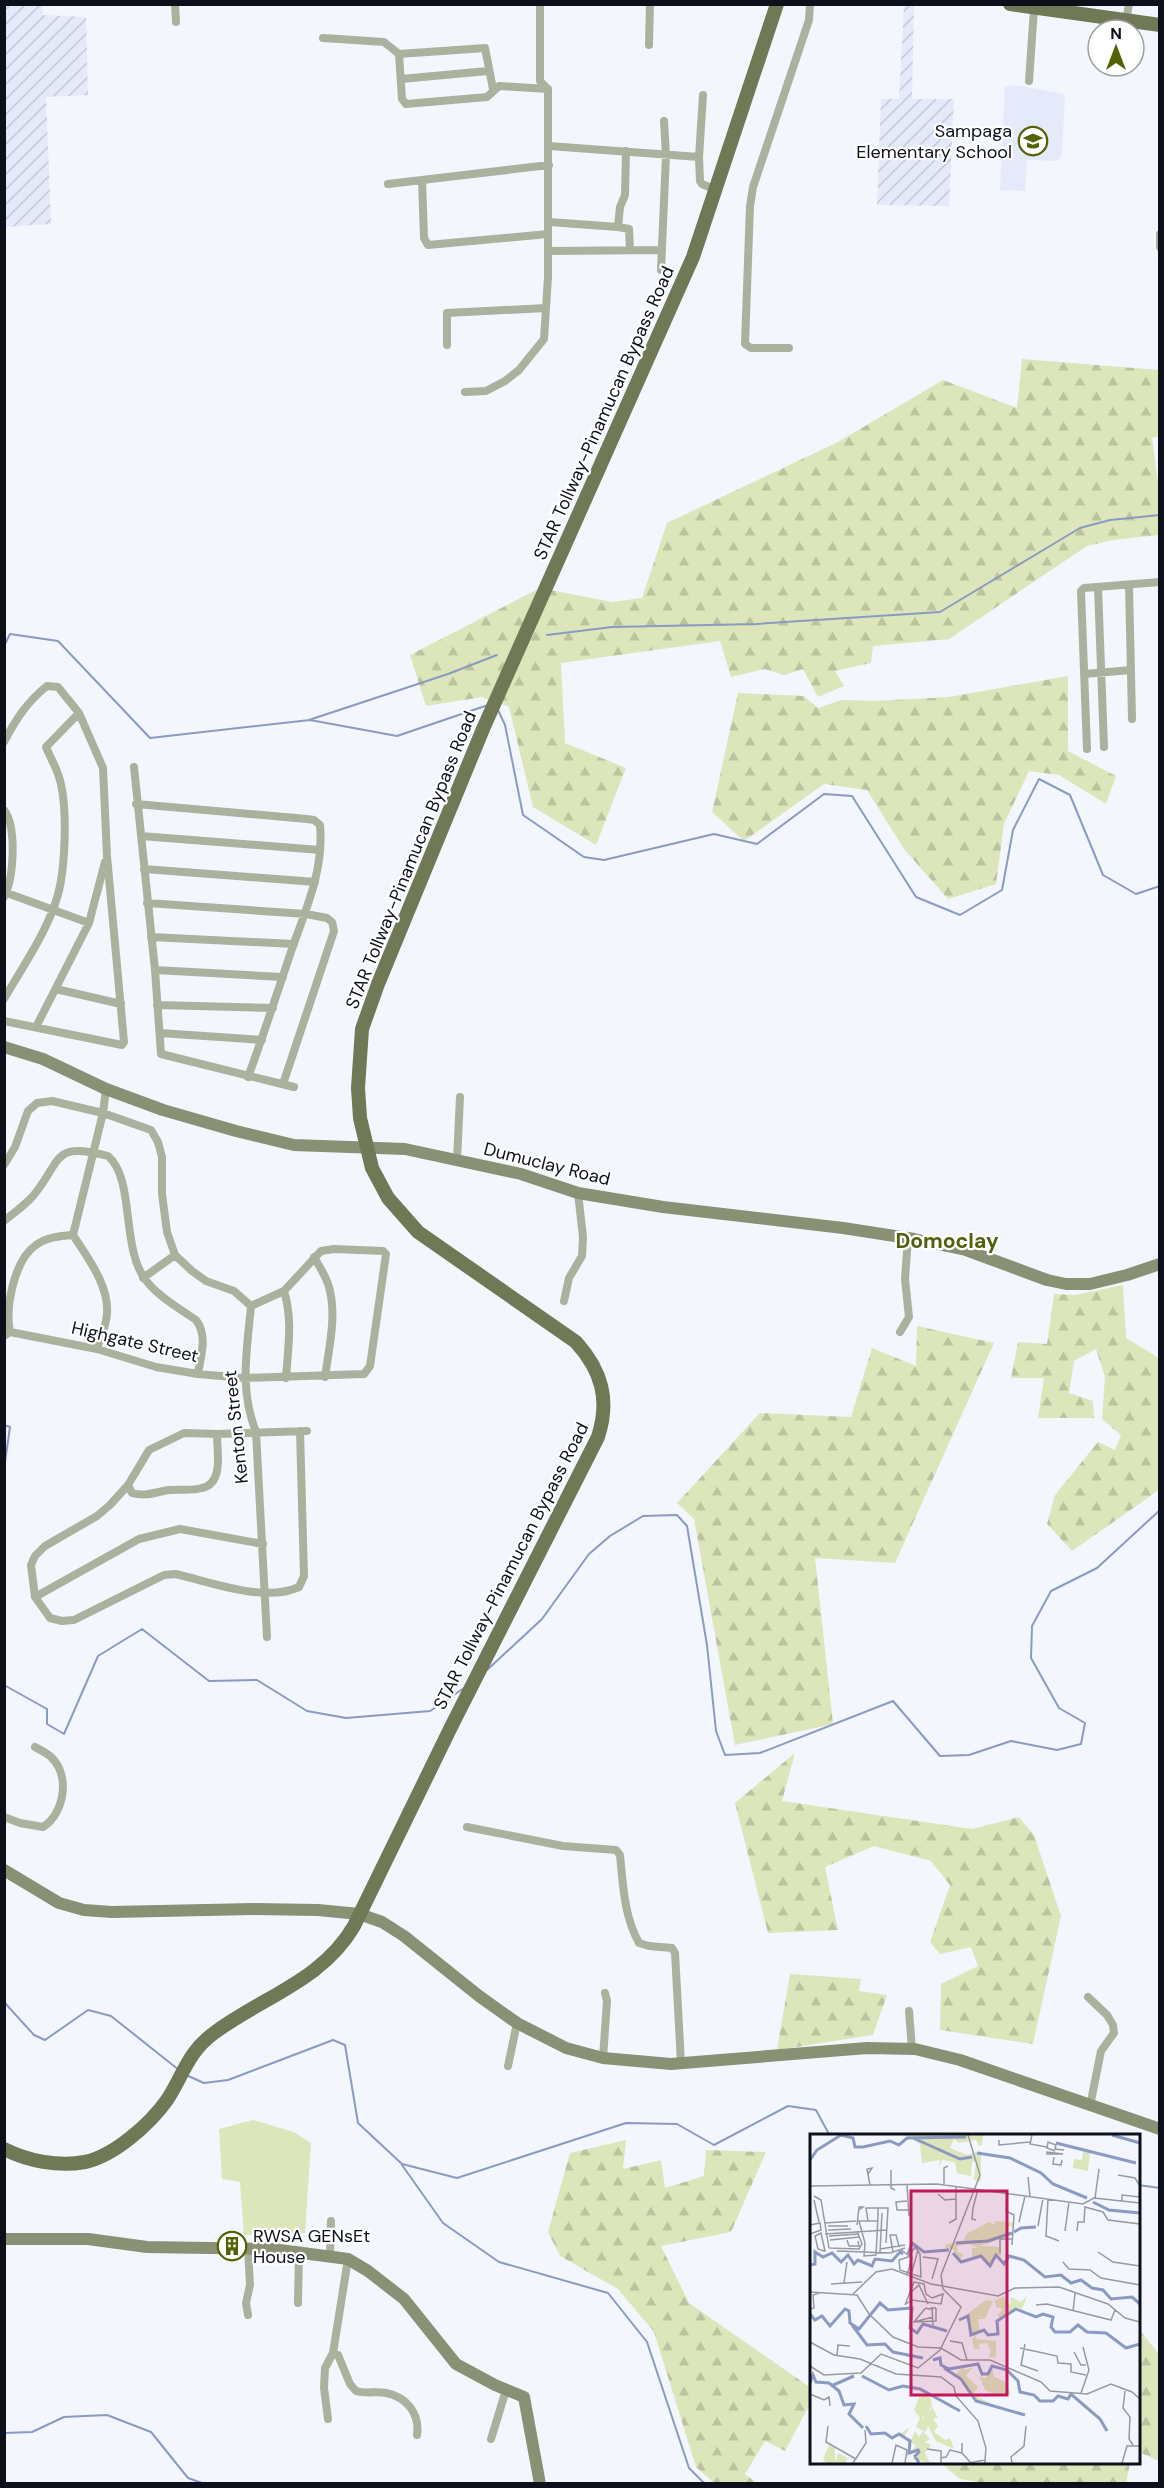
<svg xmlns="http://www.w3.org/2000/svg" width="1164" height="2488" font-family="'DM Sans',sans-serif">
  <defs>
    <pattern id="industrial-furrows" width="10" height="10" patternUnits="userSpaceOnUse" patternTransform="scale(1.5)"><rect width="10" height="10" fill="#e4eafa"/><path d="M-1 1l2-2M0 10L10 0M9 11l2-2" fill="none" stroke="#c2c8d6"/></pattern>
    <pattern id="forest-firs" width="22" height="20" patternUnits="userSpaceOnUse" patternTransform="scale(1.5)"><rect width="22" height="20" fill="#dce6ba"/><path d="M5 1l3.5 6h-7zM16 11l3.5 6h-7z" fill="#bcc49f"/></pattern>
  </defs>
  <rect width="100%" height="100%" fill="#f3f6fd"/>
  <path fill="#e4eafa" d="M1014,85L1065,94L1062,155L1057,161L1027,160L1025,191L1000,190L1005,87Z"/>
  <path fill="url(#industrial-furrows)" d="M4,5H42L43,15L86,17L88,95L46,97L51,224L5,227Z
    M904,5H914L912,99H954L949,206L877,205L881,99H899Z"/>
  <path fill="#dce6ba" d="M253,2120L294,2132L311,2143L305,2233L244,2235L240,2182L222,2179L219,2129Z"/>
  <path fill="url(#forest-firs)" d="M1022,359L1159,370V436L1152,438L1159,489V535L1113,540L1087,546L949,639L873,646L871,663L835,671L844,686L818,697L803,669L784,675L765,669L731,677L720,641L561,663L565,743L626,768L596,845L533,807L509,707L482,697L426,706L410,655L540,588L612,602L642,598L667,523L838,442L943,380L1017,408Z
    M1068,676V751L1116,776L1106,804L1059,775L1029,771L1004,824L996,884L948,899L904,849L867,790L824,784L744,841L712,812L738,693L804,696L818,708L841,700L876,701L949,697Z
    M1123,1285L1126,1338L1159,1358V1490L1072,1551L1047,1524L1055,1495L1098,1442L1115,1450L1121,1435L1102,1419L1105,1377L1096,1349L1074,1361L1069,1393L1093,1401L1094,1418H1038L1044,1378H1011L1018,1342L1047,1344L1054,1294L1075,1295Z
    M917,1326L994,1343L895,1563L815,1558L833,1724L735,1745L694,1519L677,1503L760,1413L851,1417L872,1348L916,1366Z
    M795,1753L782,1801L972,1829L1019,1817L1034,1835L1061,1916L1033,2044L940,2030L941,1984L978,1966L971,1947L940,1954L930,1942L950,1885L931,1861L874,1846L825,1867L838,1930L768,1933L735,1803Z
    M790,1974L861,1979L859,1991L887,1995L873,2035L777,2050Z
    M626,2140L623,2169L661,2160L665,2188L704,2176L706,2150L766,2152L731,2232L661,2246L689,2303L811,2388V2402L785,2451L765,2441L745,2474L757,2483H714L696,2467L654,2332L618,2289L560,2256L548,2232L570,2153Z
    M1138,2328L1159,2354V2461L1139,2452Z
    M941,2463H1130L1126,2484L984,2483L960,2479Z"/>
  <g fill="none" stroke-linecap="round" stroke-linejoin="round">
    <path stroke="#8b9ac2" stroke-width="2" d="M547,635L612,627L756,624L940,612L1080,528L1110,520L1160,515
      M4,646L10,634L58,641L150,738L310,720L397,736L488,705
      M498,710L505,725L523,815L584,857L604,860L714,834L757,844L824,794L852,796L916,897L960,915L1002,890L1013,830L1039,779L1070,795L1103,875L1136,894L1160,886
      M309,720L448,674L497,655
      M4,1425L10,1427L4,1469
      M487,1670L542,1619L589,1554L610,1536L643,1516L677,1515L687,1526L707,1645L716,1731L725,1755L760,1753L893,1701L940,1756L969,1755L1011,1741L1057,1750L1081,1744L1085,1723L1059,1708L1031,1658L1032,1626L1051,1591L1097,1568L1160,1510
      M4,1685L47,1709V1724L64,1734L98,1656L142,1629L209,1681L257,1680L307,1711L346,1718L430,1711L464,1688
      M4,2002L34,2035L45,2040L88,2010L111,2016L179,2070
      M186,2075L204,2083L228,2080L333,2040L345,2045L358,2123L402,2164L457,2178L626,2123L677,2124L714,2145L788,2106L816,2110L830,2136
      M402,2165L443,2223L499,2262L608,2293L647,2342L689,2468L705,2484
      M1138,2185L1160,2188
      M4,2433L32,2432L64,2417L107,2415L151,2432L188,2478L205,2484"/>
    <path stroke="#acb19e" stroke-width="8" d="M175,4L176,22
      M1126,21L1129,4
      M323,38L384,42L399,54L402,99L406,104L487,97L499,86L548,89
      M649,45L650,4
      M399,54L485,48L493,89
      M401,79L488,71
      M1029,81L1034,9
      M703,95L699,157L700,181L702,184L716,190
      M549,146L699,157
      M422,180L424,238L428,245L548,234
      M388,184L549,165
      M549,222L618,227L620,207L625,195L626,151
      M618,227L629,229L630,250
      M1160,234V247
      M549,251L662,250
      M661,270L666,155L664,121
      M447,345V313L546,308
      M789,348H751L745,344L750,206L753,187L809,20L810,4
      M465,392L486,391L505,381L519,370L544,339L548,277V89L540,81V4
      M1129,585L1132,719
      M1098,587L1104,747
      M1084,674L1131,670
      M4,742C16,719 27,702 47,686L58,687L79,713L103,768L107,856L124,1042L122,1045L4,1021
      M1087,749L1081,591L1084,588L1160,582
      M134,767L155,970L161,1054L294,1087
      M136,804L307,819L314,820L320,825C324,868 307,907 293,946C278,990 264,1034 248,1077
      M4,810C17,827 14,878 4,897
      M141,836L320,850
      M144,869L315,882
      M7,893L89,923
      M147,903L306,914L327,918L332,922L334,931L283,1084
      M151,937L294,944
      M155,970L283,977
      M56,989L121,1004
      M4,999C22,968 45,935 56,901C66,872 68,805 59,777C56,767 50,757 46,747L79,713
      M157,1005L273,1008
      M36,1027L89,923L105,862
      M160,1033L262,1040
      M457,1160L460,1097
      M4,1165L15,1147L28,1111L37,1103L52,1101L103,1113L151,1130L158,1142L162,1157V1194L167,1232L175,1255L192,1271L206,1281L234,1291L251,1306
      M4,1221C14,1213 25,1205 33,1196C63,1160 51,1141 108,1156C135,1179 121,1247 145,1279C157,1296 179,1308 196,1320C208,1336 201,1355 198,1374
      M73,1235L103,1113L106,1089
      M73,1235C87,1257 109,1285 107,1313C107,1325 100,1338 97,1349
      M314,1257C319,1266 326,1276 329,1287C337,1315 329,1348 325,1377
      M143,1278L175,1255
      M284,1291C293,1320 288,1348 286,1378
      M564,1301L569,1278L582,1256L583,1237L578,1193
      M251,1306C247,1350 239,1389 256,1432L267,1637
      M10,1332C5,1308 14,1260 36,1245C47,1237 60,1236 73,1235
      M900,1332L909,1317L905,1279L908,1238
      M4,1336L10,1332L97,1349L156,1367L198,1374L244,1378L364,1374L370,1366L386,1254L383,1251L334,1249L321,1251L284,1291L251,1306
      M300,1431L304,1576L299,1587C264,1603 212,1582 175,1574L164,1575L74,1620L62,1621L50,1618L35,1597L31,1565L35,1556L45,1546L97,1516L110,1505L128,1485L149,1450L184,1433L217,1434L307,1431
      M128,1485L132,1493C145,1497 156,1492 169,1490C180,1489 192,1491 202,1488C224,1483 217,1452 217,1434
      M35,1597L139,1539L180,1529L263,1544
      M4,1817L20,1823L43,1827C64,1814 71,1776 51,1757C47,1753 40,1750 35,1747
      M467,1827L563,1846L616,1850L620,1855C623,1885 624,1916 639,1943L649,1946L672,1948L675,1953L681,2063
      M1088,1997L1107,2015L1113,2025L1114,2033L1101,2051L1090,2106
      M909,2011L912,2049
      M603,2058L607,2001L605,1993
      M508,2066L517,2023
      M248,2249L250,2285L246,2303L248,2315
      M330,2256L331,2221
      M298,2303L299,2252
      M333,2353L338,2355L350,2384L356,2391C366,2394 376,2391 386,2393C407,2397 420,2414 417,2435
      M328,2419L324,2388L325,2368L333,2353L348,2259
      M491,2439L506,2390"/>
    <path stroke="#899073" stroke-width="12" d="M4,1047L43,1059L106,1089L163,1110L236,1131L294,1145L405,1149L521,1174L578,1193L663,1207L843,1228L914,1239L966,1250L1047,1280L1066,1284H1090L1127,1275L1160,1264
      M4,1870L59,1903L84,1910L112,1912L253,1909L318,1910L359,1914L382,1922L404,1936L479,1996L517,2023L566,2048L603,2058L671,2064L867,2048L915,2049L960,2060L1160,2129
      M4,2239H88L147,2247L272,2249L348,2259L368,2271L404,2299L456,2364L495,2385L524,2397L540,2484"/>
    <path stroke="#707855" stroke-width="14" d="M1010,4L1160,25
      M4,2149C28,2161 58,2167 85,2162C114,2156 150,2124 167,2100C184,2074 187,2053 214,2033C262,1997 322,1981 354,1926L451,1727L598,1437C610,1400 602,1371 576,1342L418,1232L388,1198L372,1168L360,1118L358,1088L362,1029L378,984L483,729L693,257L777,4"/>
  </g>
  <defs>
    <g id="school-ring" transform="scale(1.5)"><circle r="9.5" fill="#fff" stroke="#556204" stroke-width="1.5"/><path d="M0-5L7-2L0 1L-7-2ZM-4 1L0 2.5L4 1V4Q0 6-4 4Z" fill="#556204"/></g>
    <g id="building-ring" transform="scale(1.5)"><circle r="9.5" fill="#fff" stroke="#556204" stroke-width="1.5"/><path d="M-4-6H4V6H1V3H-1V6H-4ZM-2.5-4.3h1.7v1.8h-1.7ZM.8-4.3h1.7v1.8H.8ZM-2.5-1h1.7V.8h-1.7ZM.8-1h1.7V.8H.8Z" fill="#556204"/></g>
  </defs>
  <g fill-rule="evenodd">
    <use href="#school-ring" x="1033" y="141"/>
    <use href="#building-ring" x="232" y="2246"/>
  </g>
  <g text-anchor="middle" stroke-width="4.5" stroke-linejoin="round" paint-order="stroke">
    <g font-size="18" fill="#0c101b" stroke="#fff" text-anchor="end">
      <text x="1012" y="137">Sampaga<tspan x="1012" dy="21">Elementary School</tspan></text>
      <text x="253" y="2242" text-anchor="start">RWSA GENsEt<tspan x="253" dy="21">House</tspan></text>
    </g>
    <g font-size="18" fill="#0c101b" stroke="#fff">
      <text transform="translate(604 413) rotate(-66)" y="6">STAR Tollway-Pinamucan Bypass Road</text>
      <text transform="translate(411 860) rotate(-68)" y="6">STAR Tollway-Pinamucan Bypass Road</text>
      <text transform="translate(547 1164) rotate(14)" y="6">Dumuclay Road</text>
      <text transform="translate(135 1342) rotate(13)" y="6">Highgate Street</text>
      <text transform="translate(236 1427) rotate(-96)" y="6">Kenton Street</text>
      <text transform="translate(511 1566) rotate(-63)" y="6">STAR Tollway-Pinamucan Bypass Road</text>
    </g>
    <g font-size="21" font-weight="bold" fill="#535f0f" stroke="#fff">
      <text x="947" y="1248">Domoclay</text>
    </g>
  </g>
  <g transform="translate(810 2134)">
    <rect width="330" height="330" fill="#f3f6fd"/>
    <path d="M111,259L121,264L122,272L112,284L118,292L115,298L106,293L110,284L104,276Z" fill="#dce6ba"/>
    <path d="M95,1H173L172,11L169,12L166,6L148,9L144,5L140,14L157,21L171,17V47L164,46L166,27L162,28L161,42L147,39L145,28L132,26L128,35L130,26L112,29L110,10ZM273,17L280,18L278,37L263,34L264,25L272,26ZM185,87L202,88L203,92L196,93L202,101L170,112L189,113L192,123L186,120L183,130L179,131L172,122L162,126V114H168L160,110L147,112L148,118L153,120L150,126L143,115H136L135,111L154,106L156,100L179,88L184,91ZM193,162L200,171L201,163L211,168L217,162L212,175L207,173L189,184L188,180L193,175L186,173L185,167ZM176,166L183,167L175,185H168L170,198L161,200L157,180ZM166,201V205L186,207V224L178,223L181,218L177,209L169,210L170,215H164L162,205ZM153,232L156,236L164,233L156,241L168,253L163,260L191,275L167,267L158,259L146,240ZM182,233L184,243L194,247L201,260L186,261L175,256L169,242L176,244ZM122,272L128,284L123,285L128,292L124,298L135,306L140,304L144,315L126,307L118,292L113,291L114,276H121ZM100,293L94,303L102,305L105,297L109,303L113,297L120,305L115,308L121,311L115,319L120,329L102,325L110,318H100L106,312L90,300ZM19,311L25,314V328L28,319L38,324L35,329H16L13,325Z" fill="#dce6ba"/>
    <path fill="none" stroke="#8b9ac2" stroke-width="3" d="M302,1L330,9M103,4L150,25L162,23M246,9L326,29M167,19L200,24L231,39L243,50L277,64M0,26L7,16L31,1L43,4L45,13H53L80,7L89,11L97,4L156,3M283,68L299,76L330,79M204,98L211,94L226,93M146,109L178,107L202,99M143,119L151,128L171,122L180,132L186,121L194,130L199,122L214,126L235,143L251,141L261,149L271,146L282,154L293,156L301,165L322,163L330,170M98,120L102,109L114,118L139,116M0,131L5,130V118L13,123L22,119L31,128L38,121L44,130L48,126L62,132L65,125L82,127L90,118L93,120M0,180L5,186L12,182L20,192L35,175L39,177L40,189L49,195L70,169L78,176L102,174L100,194L107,199L113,190L137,197M149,186L158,182L161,201L174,196L178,201L188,200L187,187L206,175L226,183L233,180L243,183L241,193L245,198H260L268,191L277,198L296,199L316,214L330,210M42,191L57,211L75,210L83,218L113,224M123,226L130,224L131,231L139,235L168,230L172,240H178L182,232L197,236L208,247L210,258L224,261L230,267H243L248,262L258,265L261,260L290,285L297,297M134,234L151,245L166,267L215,281M52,242L79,256L93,252L110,255L150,277M0,249L3,241L6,248L19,249L29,257L34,271L44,270L39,280L53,294M21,252L44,242M56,292L61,300L75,299L82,304L89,300L100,307L99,319L108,316L109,318L105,322L109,329"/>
    <path fill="none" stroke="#979aa3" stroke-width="1.5" d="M222,1L220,10L237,13M189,6V11L220,8M245,17L237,14L238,8L246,11L245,15L254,16M236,20H253L236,18M244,23L243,30L251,31L252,26M81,36V54L85,56M58,40L62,34L57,35L60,51M308,41L325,44L330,52M218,43L220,63M97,50L99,82M134,51V34L138,32M0,52L127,50L273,70L284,64L330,69M128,60L135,66L146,65M197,60L196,77L204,81L202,111M4,62L11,66L19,114M285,64L289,35M238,65L236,102L249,107M4,66L9,88M97,67L86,68L87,76H98M312,68V61L329,63L330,55M275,73L293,78L298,86L330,90M166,86L162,85L163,74L168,55M58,87L56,74H78L76,109M68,87H49L55,109L54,122L66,121L68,83V74M209,88L215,62M14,89L46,87M139,89L146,85V52M0,91L10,89L11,96L0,100M47,91L49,73H53L49,76M18,92H38M228,92L233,64M18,96L41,95M255,97L259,68M267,97L268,88H274L275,72M11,99L15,117H14L8,115L5,102ZM15,100L77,96M19,102L48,100M20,106L49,103M37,106L39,112H49L48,107M105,113L110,120L111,143L90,136L89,126L98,123ZM19,114L49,115L52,110L47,97M70,115L95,111M90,115L102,124L97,141M27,117L80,119L95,114M70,118L72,79M83,118L80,101H86L89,112M288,118L303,128L330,132M190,119V105H203M113,123L128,125L122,145M253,128L259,135L280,136L291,144L330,151M101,141L108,116M34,149L37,128M21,150L52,148M0,158L47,161L59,180L83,203L108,213L131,214L151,226H180L231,248L240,257L277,260L301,250L322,258L330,265M43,160L66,138L82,135L121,150L188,162L205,154L249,153L298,170L315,184L330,188M100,168L101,158L109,151L118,170M96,170L102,166L131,170L133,160L122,164M95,171L104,148L114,150L116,160L122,164M226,171L237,170L301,186L305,176M122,173L123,191M126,174V187L104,188L114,176L116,174L119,175L122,174H126M0,175L4,174L3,161L10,159M263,178L265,159M104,188L123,183M140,207L152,209L157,226M0,208L24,221L50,225L86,240L131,243L144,253L146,262L168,287L176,314L175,326M215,210L211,231L228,237M210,214L247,222L248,229L261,230V238L276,241M264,218L271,231H276M27,222L28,211L40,212M0,232L14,241L51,239L71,220L108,234L130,216L151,173L133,155L131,141L170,41L158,1M315,257L313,274L320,283L319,305L323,311M271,259L279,236L273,213M0,260L14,266L19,263L20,272M18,292L16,308L46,325M152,309V319L160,328M117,315L131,317V329M130,324L136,323L140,316L152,319M43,329L56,309L55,296M82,329L86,311L97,316L95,329M159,329L175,326V329M202,329L201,323L214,312L216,292M312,329L317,312H330"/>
    <path fill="#c2185b" fill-opacity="0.15" stroke="#c2185b" stroke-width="3" d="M101,57H197V261H101Z"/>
    <rect width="330" height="330" fill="none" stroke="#0c101b" stroke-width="3"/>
  </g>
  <rect width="1164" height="2488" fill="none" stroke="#0c101b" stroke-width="12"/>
  <g transform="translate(1116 48)"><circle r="28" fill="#ffffff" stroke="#9e9fa4" stroke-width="1.5"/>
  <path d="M0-4.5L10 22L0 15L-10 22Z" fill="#556204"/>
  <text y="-9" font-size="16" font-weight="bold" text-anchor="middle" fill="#0c101b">N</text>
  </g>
</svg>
